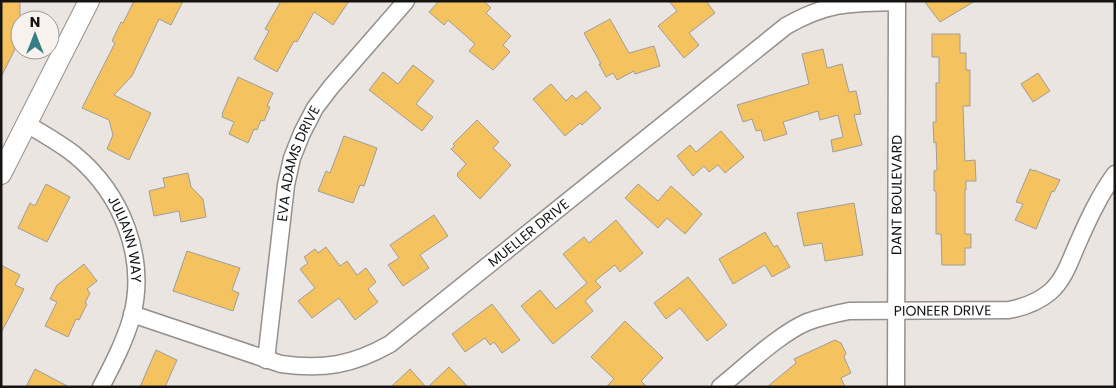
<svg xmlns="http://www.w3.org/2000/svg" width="1116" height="388" font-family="Poppins,sans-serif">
  <rect width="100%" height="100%" fill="#ebe5e2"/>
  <path fill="#f5c260" stroke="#a09d98" d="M1,1H20V39L1,77Z
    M134,1H183L171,25L159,19L132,76L114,95L151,113L129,160L107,149L113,135L109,120L82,108L115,43L112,41L121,22L123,23Z
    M281,1H349L333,25L314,12L297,42L294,41L277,72L254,59L269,31L265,29Z
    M439,1H484L491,8L486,13L511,36L503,45L510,52L493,70L469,51L475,44L448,20L444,25L429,12Z
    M669,1H706L715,13L689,33L699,45L684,58L658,26L677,11Z
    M924,1H975L940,22Z
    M610,19L629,53L654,46L660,66L635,74L634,71L617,80L613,73L606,77L599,64H601L584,33Z
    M932,34H960V53H966V70H970V106H963L965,161L975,160L976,181H966V190H965V234H971V248H965V265H942L941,234H936V191H934V171L937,170L936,142L934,143L933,122H936V83H939V57H932Z
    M823,49L827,68L842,64L849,92L856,91L861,114L854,115L862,145L833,152L831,140L843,137L838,115L820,120L818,111L783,122L787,134L764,141L761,130L756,131L752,119L743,122L737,105L809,84L802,54Z
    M413,65L434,81L416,104L433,117L422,131L369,90L383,72L398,84Z
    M1038,73L1050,91L1033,102L1021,84Z
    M238,77L273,93L267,106L270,107L264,121L261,120L257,130L254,129L248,143L229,134L234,122L222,117L223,115L222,114Z
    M551,84L566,101L572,95L576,99L586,91L601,108L582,125L580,123L565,136L533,99Z
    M477,120L499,142L493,148L511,165L480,199L457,176L458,175L457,174L466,164L451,149L455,146L453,144Z
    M721,131L744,157L725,173L718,165L709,172L704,166L693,176L677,156L690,145L696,152Z
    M344,136L377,148L364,186L360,185L353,203L318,191L326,171L330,173Z
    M1030,169L1034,171V170L1060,180L1054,192L1052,191L1036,229L1015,220L1023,204L1016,202Z
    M188,173L191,187L203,199L206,217L181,222L179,211L154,216L149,191L165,187L163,178Z
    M46,184L70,197L47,242L18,228L30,203L35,206Z
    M638,184L658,201L671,186L702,214L685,234L667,218L658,228L625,198Z
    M854,203L863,255L825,261L822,243L804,246L797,213Z
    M434,215L448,236L420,255L429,268L403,286L388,265L399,258L390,245Z
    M616,220L643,253L620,272L615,265L595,281L601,287L585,301L593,311L553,344L521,306L540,290L556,309L587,283L563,254L584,237L589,243Z
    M765,232L774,247L777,245L790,267L772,277L765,265L733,284L719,259Z
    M326,247L340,266L347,261L357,275L366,268L376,282L368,289L378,302L355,320L339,298L312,318L298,301L315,288L300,269L308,263L304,257L315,249L318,253Z
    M187,251L240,268L232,290L239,293L233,311L173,291Z
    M84,264L97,281L87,289L90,293L85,303L87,304L79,320L76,319L68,337L45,326L57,302L50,299L57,285Z
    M1,265L20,275L15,285L24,289L1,333Z
    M688,277L727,325L707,341L680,308L666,319L654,303Z
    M492,304L520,340L502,353L494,342L490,345L485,338L465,352L452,334Z
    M625,321L663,358L641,381L647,387H606L614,379L591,357Z
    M835,340L841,343L846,353L844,357L851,373L841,378L845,387H767L796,363L794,359Z
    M156,350L177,360L165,387H140Z
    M449,367L468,387H428Z
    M35,369L69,387H26Z
    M410,369L426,387H391Z"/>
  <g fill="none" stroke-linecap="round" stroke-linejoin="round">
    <g stroke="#95908d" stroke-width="19">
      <g id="minor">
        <path id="s1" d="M27,124C43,134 60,143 75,155C122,194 147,257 132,316C125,341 113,364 101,387"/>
        <path id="s2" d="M132,314L281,364C323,370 353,365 390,344L786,26C828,2 850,3 897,2"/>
        <path id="s3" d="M266,360L286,185L292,158L302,133L315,108L331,87L406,1"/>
        <path id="s4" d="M720,387C745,367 779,334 807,322C821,317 834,314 849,311L1009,310C1025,307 1038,302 1050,292C1064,280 1070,261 1077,245C1088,220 1099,196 1115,174"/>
        <path id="s5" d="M896,387L897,1"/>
      </g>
    </g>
    <g stroke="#95908d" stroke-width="22">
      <path id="tertiary" d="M1,174L89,1"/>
    </g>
    <use href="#minor" stroke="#fff" stroke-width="16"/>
    <use href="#tertiary" stroke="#fff" stroke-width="20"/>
  </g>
  <g text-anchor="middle" stroke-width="5" stroke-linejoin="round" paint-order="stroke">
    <g font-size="14" fill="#161413" stroke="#f8f2ef">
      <text dy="5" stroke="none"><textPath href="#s3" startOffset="200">EVA ADAMS DRIVE</textPath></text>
      <text dy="5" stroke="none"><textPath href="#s5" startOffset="192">DANT BOULEVARD</textPath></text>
      <text dy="5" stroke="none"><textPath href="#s2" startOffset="448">MUELLER DRIVE</textPath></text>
      <text dy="5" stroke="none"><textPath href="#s1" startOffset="158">JULIANN WAY</textPath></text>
      <text dy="5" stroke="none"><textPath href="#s4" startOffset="246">PIONEER DRIVE</textPath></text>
    </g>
  </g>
  <rect width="1116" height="388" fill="none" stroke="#161413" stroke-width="5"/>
  <g transform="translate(35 35)"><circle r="24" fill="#f8f2ef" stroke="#9e9997"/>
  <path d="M0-4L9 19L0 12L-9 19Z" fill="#367e85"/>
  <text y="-8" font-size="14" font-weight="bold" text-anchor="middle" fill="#161413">N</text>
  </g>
</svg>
